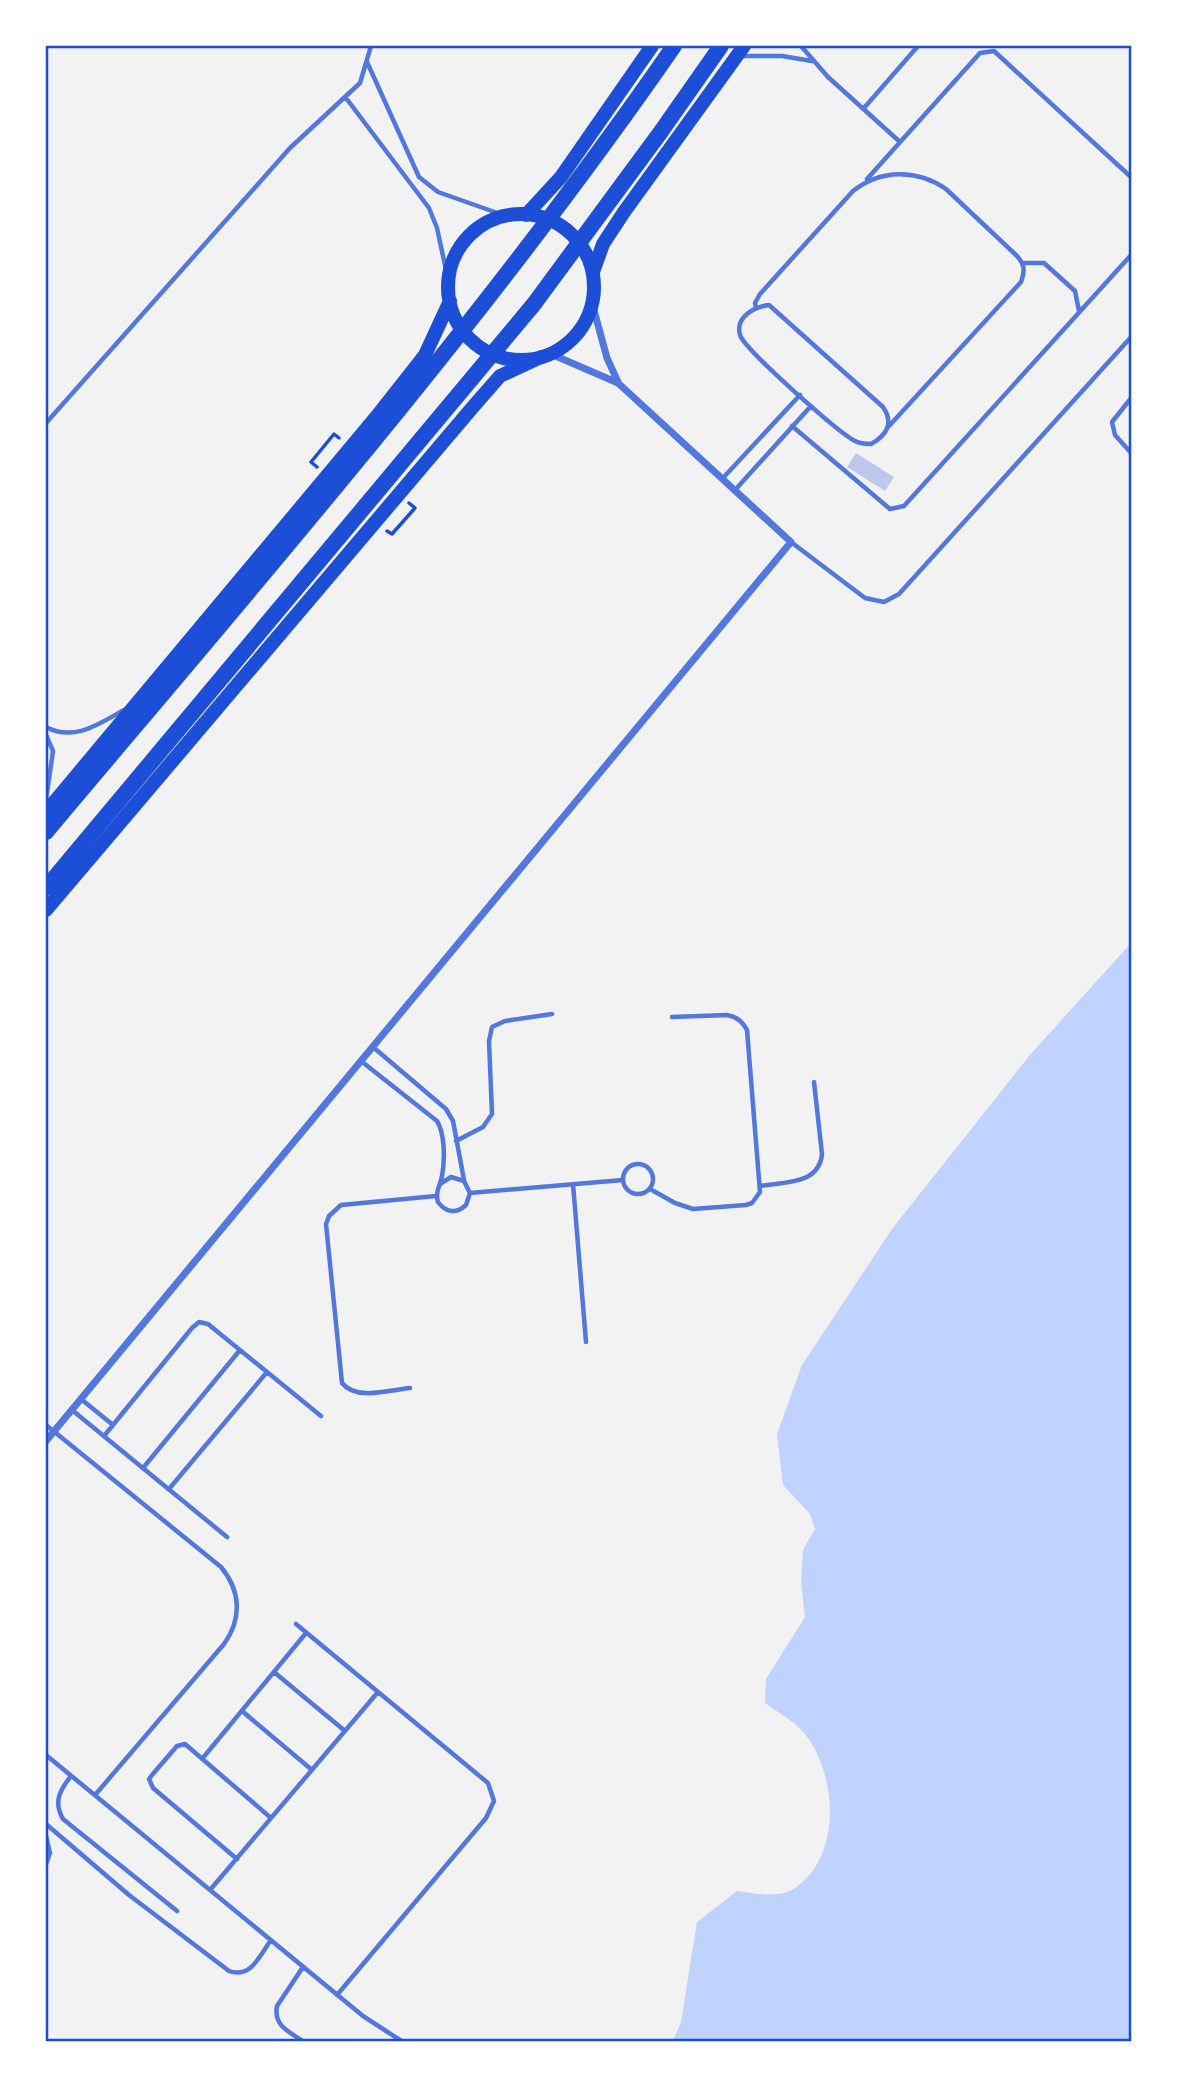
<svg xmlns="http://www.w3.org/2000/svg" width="1177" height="2087" font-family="Raleway,sans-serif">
  <rect width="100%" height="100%" fill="#f2f2f2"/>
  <path fill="#bfd3fe" d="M1131,943V2041H673L681,2022L697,1922L737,1891C754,1893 779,1899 795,1888C843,1856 837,1773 804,1733C794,1721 777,1712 765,1703L766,1679L805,1617L801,1582L803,1550L815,1529L810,1514L783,1485L777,1434L802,1365L892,1229L1029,1056Z"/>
  <path fill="#bdc9ec" d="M856,453L894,477L885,491L847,467Z"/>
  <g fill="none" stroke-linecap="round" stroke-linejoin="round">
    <path stroke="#1d4ed8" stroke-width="3.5" d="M317,467L311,462L334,434L339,438
      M387,531L392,534L415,508L409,503"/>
    <path stroke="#5277de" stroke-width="4.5" d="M801,46L828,77L900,142
      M741,56H782L812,61
      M367,62L419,177L438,192L506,216
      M346,98L429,208L437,228L449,284
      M864,108L918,46
      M867,179L980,53L994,51L1132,178
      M1024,263H1044L1075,291L1079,311
      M769,305L883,407C894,423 887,435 871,444C865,444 861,444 855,441C839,433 745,350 740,335C735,317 754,307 769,305Z
      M756,308L755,303L760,294L853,191C881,169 917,169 946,189L1017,256C1025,265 1025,271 1021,282L889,426
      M1132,397L1112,422L1115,435L1132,454
      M46,423L290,148L360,83L371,46
      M792,426L890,509L904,506L1132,254
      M722,479L800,395
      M735,490L811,406
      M791,542L865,598L884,602L899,594L1132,336
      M46,727C74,742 99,724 124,710
      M46,735L53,751L46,800
      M373,1047L446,1109L453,1121L464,1180
      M361,1061L437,1121C445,1134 445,1160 442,1176C440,1186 435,1192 438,1202C446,1213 456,1214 466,1205L470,1193L464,1181L451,1177L440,1184
      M456,1141L483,1127L492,1114L489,1041L492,1027L505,1021L552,1014
      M623 1179a15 15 0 1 1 30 0a15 15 0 1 1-30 0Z
      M573,1184L586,1342
      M760,1186C784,1182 819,1185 822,1154L814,1082
      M650,1189L675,1203L693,1209L746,1205L752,1203L760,1192L747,1030C742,1021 737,1017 727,1015L672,1017
      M470,1193L623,1180
      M410,1388C390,1390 356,1401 342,1383L326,1224L329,1216L341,1205L436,1196
      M81,1399L113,1425
      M72,1410L227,1537
      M46,1425L221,1567C241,1591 242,1619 224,1644L95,1795
      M104,1436L192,1328L199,1322L208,1324L321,1416
      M143,1468L240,1350
      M169,1489L267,1372
      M296,1624L488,1783L494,1801L486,1818L337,1995
      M274,1672L345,1731
      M242,1711L312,1770
      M46,1755L363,2016L403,2042
      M202,1759L306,1633
      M71,1776C60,1790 53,1802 63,1819L177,1911
      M46,1824L129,1895L229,1971C251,1979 260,1955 271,1940
      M46,1836L50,1853L46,1864
      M237,1859L153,1788L149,1779L152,1775L177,1746L185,1744L271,1818
      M210,1890L378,1692
      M303,1967L277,2006C273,2026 290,2032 304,2042"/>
    <path stroke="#5277de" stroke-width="7" d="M592,303L607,358L618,382
      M46,1441L791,542L618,383L551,354"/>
    <path stroke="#1d4ed8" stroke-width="14" d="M448 287a73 73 0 1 1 146 0a73 73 0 1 1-146 0Z
      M526,215L561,177L652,46
      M593,272L603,244L624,212L744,46
      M46,812L377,416L425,355L450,301
      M46,910L472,408L500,376L541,357"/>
    <path stroke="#1d4ed8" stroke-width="16" d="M46,832C262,575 483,322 674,46
      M46,888L534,304L660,133L721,46"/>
  </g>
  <rect width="1177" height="2087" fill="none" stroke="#ffffff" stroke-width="94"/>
  <rect x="47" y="47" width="1083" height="1993" fill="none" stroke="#1d4ed8" stroke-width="2.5"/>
</svg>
